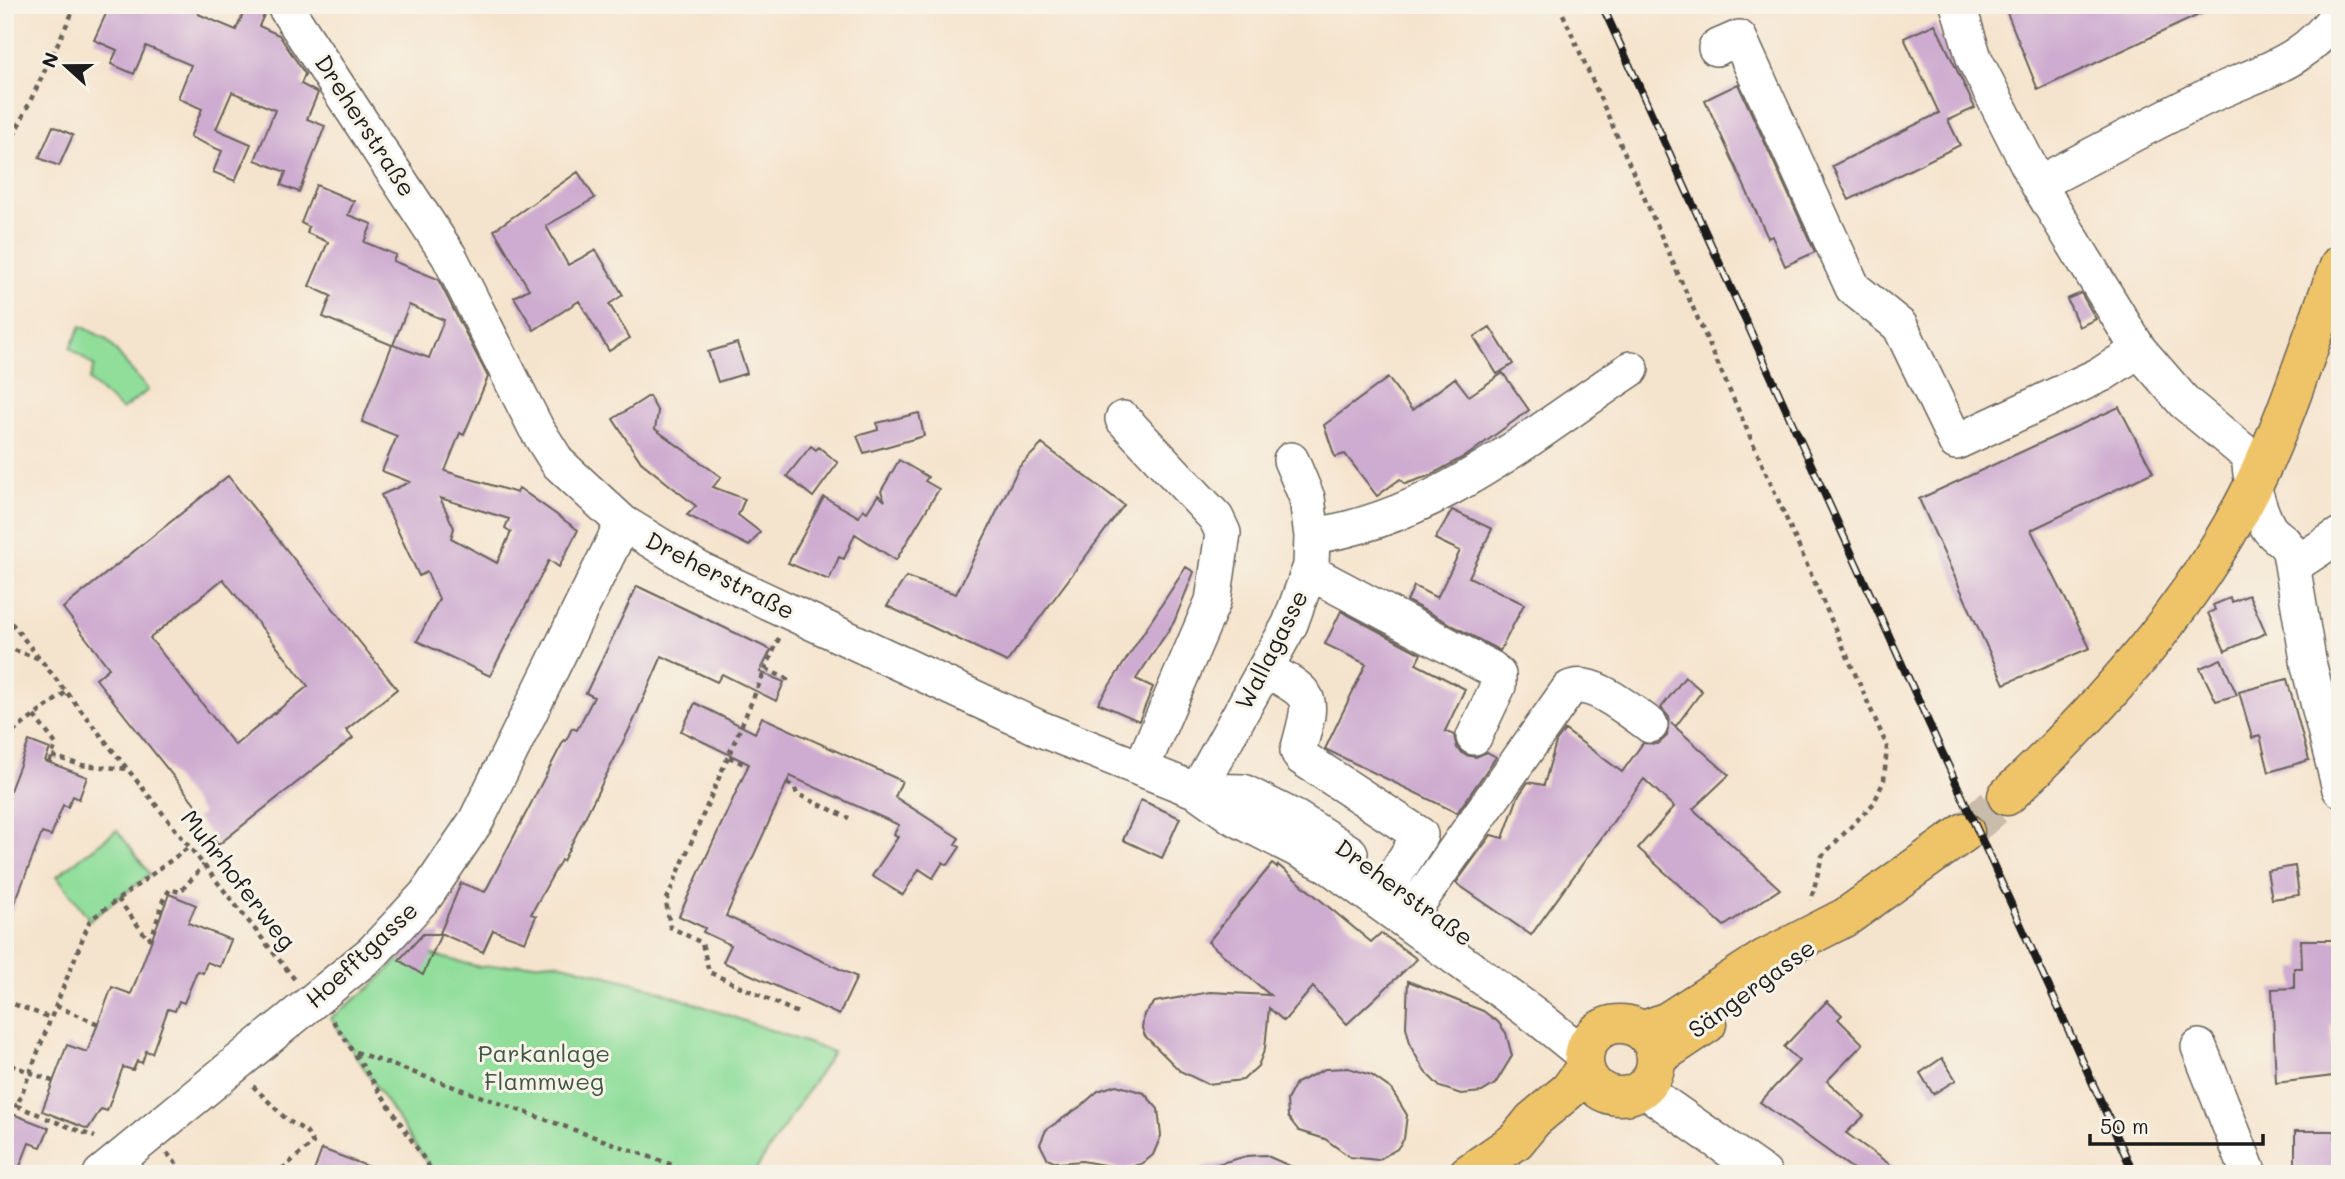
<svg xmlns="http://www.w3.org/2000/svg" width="2345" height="1179" font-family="Mali,sans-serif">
  <rect width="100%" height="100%" fill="#f7f3e8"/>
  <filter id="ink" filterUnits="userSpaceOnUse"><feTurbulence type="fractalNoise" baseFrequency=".0143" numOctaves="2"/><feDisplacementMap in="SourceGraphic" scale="14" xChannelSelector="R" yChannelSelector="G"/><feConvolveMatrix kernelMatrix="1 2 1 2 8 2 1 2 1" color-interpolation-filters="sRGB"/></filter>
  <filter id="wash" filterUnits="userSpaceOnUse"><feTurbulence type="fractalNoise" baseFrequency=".00686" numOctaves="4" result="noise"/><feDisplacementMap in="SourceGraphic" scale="28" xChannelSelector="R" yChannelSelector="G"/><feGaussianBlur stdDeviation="1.57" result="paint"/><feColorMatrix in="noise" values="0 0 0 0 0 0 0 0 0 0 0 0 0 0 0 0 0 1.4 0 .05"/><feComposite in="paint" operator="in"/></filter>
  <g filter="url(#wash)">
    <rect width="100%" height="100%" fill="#f5e4cd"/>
    <path fill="#91de9b" stroke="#567d5c" stroke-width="2" d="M81,326L106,339L148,390L122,410L89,381L94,366L70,348Z
      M117,830L150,874L90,920L57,876Z
      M409,949L480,967L555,962L645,986L833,1052L753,1174H434L331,1018L371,987Z"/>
    <g id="blocks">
      <path fill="#ceabd0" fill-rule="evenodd" d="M110,5H202L198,14L236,30L247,5H256L264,15L259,26L279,35L305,74L301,84L318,93L307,119L325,126L299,192L281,185L286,172L255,160L275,110L232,92L216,129L251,144L235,181L213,172L222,151L190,137L202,109L178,98L191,65L146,46L134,74L111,64L117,50L94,40Z
        M2004,5H2220L2038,90Z
        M1935,24L1975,108L1948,120L1960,145L1849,200L1832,166L1939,113L1904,38Z
        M1738,84L1815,252L1785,266L1772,236L1768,238L1705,100Z
        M53,126L73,135L59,166L39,158Z
        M578,172L595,198L546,226L568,265L596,250L623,295L609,304L630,338L609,351L579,301L534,330L514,297L529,289L494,230Z
        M316,185L354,201L348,215L372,224L364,242L396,255L393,261L438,279L488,377L464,435L460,433L445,471L517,493L519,488L578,530L559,567L549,560L490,676L417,641L439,599L427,572L419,576L381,495L410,482L382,471L397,436L362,422L392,345L323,317L331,296L309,286L328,242L307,233L309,227L301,223ZM409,305L444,320L429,358L393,345ZM440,498L509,519L505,528L511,532L497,563L451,538L454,528Z
        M2081,293L2096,319L2079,327L2067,299Z
        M1490,327L1513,364L1497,374L1474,337Z
        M737,343L747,373L718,382L708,352Z
        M1503,373L1529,410L1469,454L1431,475L1405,484L1400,479L1377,496L1345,454L1335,457L1324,425L1388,378L1412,410L1455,378L1469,396Z
        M649,396L658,412L655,429L721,477L713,487L745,499L738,515L760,532L749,546L687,515L696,506L641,462L613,419Z
        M2119,407L2153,472L2031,530L2090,648L2004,684L1919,499Z
        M919,413L924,436L864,453L857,436L878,430L877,423Z
        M1042,444L1124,505L1007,662L887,606L906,577L956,594L1019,467Z
        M811,446L816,450L819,447L838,463L813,497L787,476Z
        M899,460L928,477L925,481L939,489L896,560L855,534L844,559L839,557L829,580L788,563L824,497L859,517L863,509L867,512L878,495L885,501L881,491Z
        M228,476L397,689L346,730L353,738L218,845L197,818L203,814L96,679L109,668L63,608ZM223,579L308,686L235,745L150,638Z
        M1452,510L1492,529L1469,577L1524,604L1500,651L1407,601L1414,586L1437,598L1460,551L1435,539Z
        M1186,567L1194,572L1174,622L1136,679L1153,687L1139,721L1098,703Z
        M637,586L771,650L760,672L784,682L776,701L722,674L717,682L662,656L633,722L563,861L561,860L531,914L536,916L525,942L493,930L483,952L440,933L461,883L485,892L564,740L566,741L572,728L577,730L594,697L586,693Z
        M2249,595L2266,633L2225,651L2208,613L2215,610L2213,605L2230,598L2232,602Z
        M1341,611L1421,654L1416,664L1465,689L1445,731L1454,735L1457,748L1465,755L1476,757L1487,752L1496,757L1457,813L1325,749L1366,664L1325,644Z
        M2221,659L2237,695L2216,701L2200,668Z
        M1685,677L1702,691L1676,726L1671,723L1729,775L1693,809L1780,889L1724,926L1638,848L1674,807L1644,779L1531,935L1456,883L1491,835L1503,838L1518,797L1528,782L1544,785L1556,742L1565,730L1622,772L1643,743L1658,744L1667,736L1669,717L1661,708Z
        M2287,679L2309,760L2269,772L2260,736L2252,738L2239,692Z
        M695,703L755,733L762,717L902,781L895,797L959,838L955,844L960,847L948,865L943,862L933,878L919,869L903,895L872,876L898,837L894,834L899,825L790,776L726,916L857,977L839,1015L723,962L731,945L703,932L705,928L679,916L749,764L681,731Z
        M29,741L50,749L45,761L87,777L79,799L73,796L68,807L63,805L51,836L42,833L7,923L6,801Z
        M1141,800L1180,818L1162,858L1123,840Z
        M1272,864L1277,868L1278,865L1371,942L1381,933L1417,959L1347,1024L1313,987L1284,1021L1269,1008L1265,1048L1258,1066L1243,1080L1207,1084L1180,1071L1145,1036L1142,1028L1144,1014L1155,1002L1210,992L1270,995L1208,942Z
        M2295,866L2299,895L2272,899L2267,871Z
        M169,894L196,905L188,923L231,940L220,967L207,962L203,973L197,971L184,1003L179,1001L175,1011L168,1009L152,1053L146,1051L142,1063L137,1061L133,1070L123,1067L107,1111L101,1109L88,1129L42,1111L67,1045L87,1052L112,987L131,994Z
        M423,934H441L423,975L399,960Z
        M2301,940H2339L2340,1024L2331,1025L2333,1076L2276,1083L2272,989L2294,988V968H2302Z
        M1408,981L1483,1011L1498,1022L1506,1033L1512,1056L1495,1084L1482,1092L1461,1094L1440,1087L1425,1072L1411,1047L1406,1027Z
        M1827,1001L1842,1015L1838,1019L1863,1044L1827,1081L1864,1116L1846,1133L1903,1174H1860L1760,1102L1799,1061L1784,1047Z
        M1942,1058L1956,1080L1933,1094L1920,1073Z
        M1348,1068L1371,1075L1391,1089L1407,1115L1404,1139L1397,1149L1378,1160L1350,1157L1325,1139L1299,1131L1288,1117L1287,1100L1296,1083L1325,1069Z
        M1116,1085L1144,1093L1158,1109L1161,1136L1153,1155L1143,1163L1126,1169L1082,1161L1059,1163L1047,1158L1040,1144L1046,1130L1081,1106L1098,1091Z
        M5,1111L49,1128L41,1147L29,1143L17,1174H5Z
        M2295,1131H2335V1174L2295,1170Z
        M322,1149L383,1172L382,1174H313Z
        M1265,1155L1308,1174H1202V1168L1247,1156Z"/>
    </g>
  </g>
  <g filter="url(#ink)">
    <use href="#blocks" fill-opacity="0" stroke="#68625a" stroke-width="2"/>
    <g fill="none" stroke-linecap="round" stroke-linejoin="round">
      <path stroke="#cabcaa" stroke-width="38" stroke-dasharray="38 19" stroke-linecap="butt" d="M1965,832L2007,796"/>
      <g stroke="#68625a" stroke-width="38">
        <path id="minor" d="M284,5L449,256L536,428L558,463L623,523L698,569L790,612L1041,729L1197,791L1232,816L1328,865L1536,1016L1584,1055
          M1958,5L1974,58L2038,184L2139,350L2184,402L2249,456C2251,481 2256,504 2268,527C2274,537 2285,539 2290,552L2309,666L2340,789
          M1716,48L1739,38L1853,288L1900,326L1956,442L2102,374L2139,350
          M2038,184C2094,155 2150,124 2206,97C2260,71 2304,65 2340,11
          M1123,419L1216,518L1223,533L1213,601L1141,769
          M1312,536C1434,519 1531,435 1631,369
          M2293,566L2340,535
          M1308,575L1323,579L1492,669L1498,675V686L1474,737
          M1265,669C1316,696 1313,696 1298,751L1301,757L1420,835L1390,883
          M1197,791L1243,792L1297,819L1350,853
          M1197,791L1290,624L1311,566L1312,536L1307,498L1291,460
          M1418,903L1569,689C1591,677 1631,712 1650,725
          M2199,1047L2249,1174
          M1643,1089L1764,1174
          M101,1174L373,952L426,895L476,821L623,523"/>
      </g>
      <g stroke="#68625a" stroke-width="41">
        <path id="major" d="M2007,796C2103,707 2194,604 2253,486C2289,414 2310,338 2340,264
          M1584 1060a36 36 0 1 1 72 0a36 36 0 1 1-72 0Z
          M1642,1031L1668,1021L1764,959L1846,917L1965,832
          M1656,1058L1707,1024
          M1468,1174L1516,1141L1533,1120L1569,1090L1585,1068"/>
      </g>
      <path stroke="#68625a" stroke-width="4.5" stroke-dasharray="5 5" stroke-linecap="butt" d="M1559,5L1887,746L1884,780L1874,803L1822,856L1811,901
        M5,154L76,5
        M5,615L296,981
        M779,638L666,901L670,927L702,943L709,972L800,1014
        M5,647L40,659
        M766,669L787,679L792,676
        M34,716L56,744L49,763
        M5,738L66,692
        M52,756L81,765L128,769
        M729,757L748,766
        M787,783L794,787L797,794L849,818
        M118,899L148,939L152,937L163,900L170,889L180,892L204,865
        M5,1001L51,1018L90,920L189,847
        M56,1006L101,1025
        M333,1021L434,1174
        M356,1052L698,1174
        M5,1057L9,1064L57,1083
        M253,1086L287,1120L306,1131L313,1143L276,1174
        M5,1101L17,1106
        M40,1115L17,1106L51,1018
        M46,1118L95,1137
        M167,1153L185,1174"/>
      <use href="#minor" stroke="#fff" stroke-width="35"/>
      <use href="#major" stroke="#efc469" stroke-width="38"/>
      <g stroke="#1c1c1c" stroke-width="8">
        <path id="rail" d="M1602,5L2134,1174"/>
      </g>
      <use href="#rail" stroke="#f7f3e8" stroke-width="5" stroke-dasharray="16" stroke-linecap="butt"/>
    </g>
  </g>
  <g text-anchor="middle" stroke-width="6" stroke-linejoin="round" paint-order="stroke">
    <g font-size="24" fill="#1c1c1c" stroke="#f7f3e8">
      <text transform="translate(365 126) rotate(57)" y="8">Dreherstraße</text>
      <text transform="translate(720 576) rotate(27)" y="8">Dreherstraße</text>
      <text transform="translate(1272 650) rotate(-63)" y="8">Wallagasse</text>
      <text transform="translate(238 880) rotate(52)" y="8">Muhrhoferweg</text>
      <text transform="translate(1404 893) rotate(36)" y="8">Dreherstraße</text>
      <text transform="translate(362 955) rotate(-43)" y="8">Hoefftgasse</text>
      <text transform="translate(1752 989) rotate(-36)" y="8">Sängergasse</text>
    </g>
    <g font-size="24" fill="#3f5642" stroke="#f7f3e8">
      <text x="544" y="1062">Parkanlage<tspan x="544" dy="28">Flammweg</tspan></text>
    </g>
  </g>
  <rect width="2345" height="1179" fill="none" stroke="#f7f3e8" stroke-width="28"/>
  <g transform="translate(66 66) rotate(291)" stroke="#f7f3e8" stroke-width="5" paint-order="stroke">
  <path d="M0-5L12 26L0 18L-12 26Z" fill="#1c1c1c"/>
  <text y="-10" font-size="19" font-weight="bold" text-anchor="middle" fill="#1c1c1c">N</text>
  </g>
  <path d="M2090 1134v10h173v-10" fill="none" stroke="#1c1c1c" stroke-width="3.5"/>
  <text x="2100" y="1134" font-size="21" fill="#1c1c1c" stroke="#f7f3e8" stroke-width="5" paint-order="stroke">50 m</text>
</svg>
